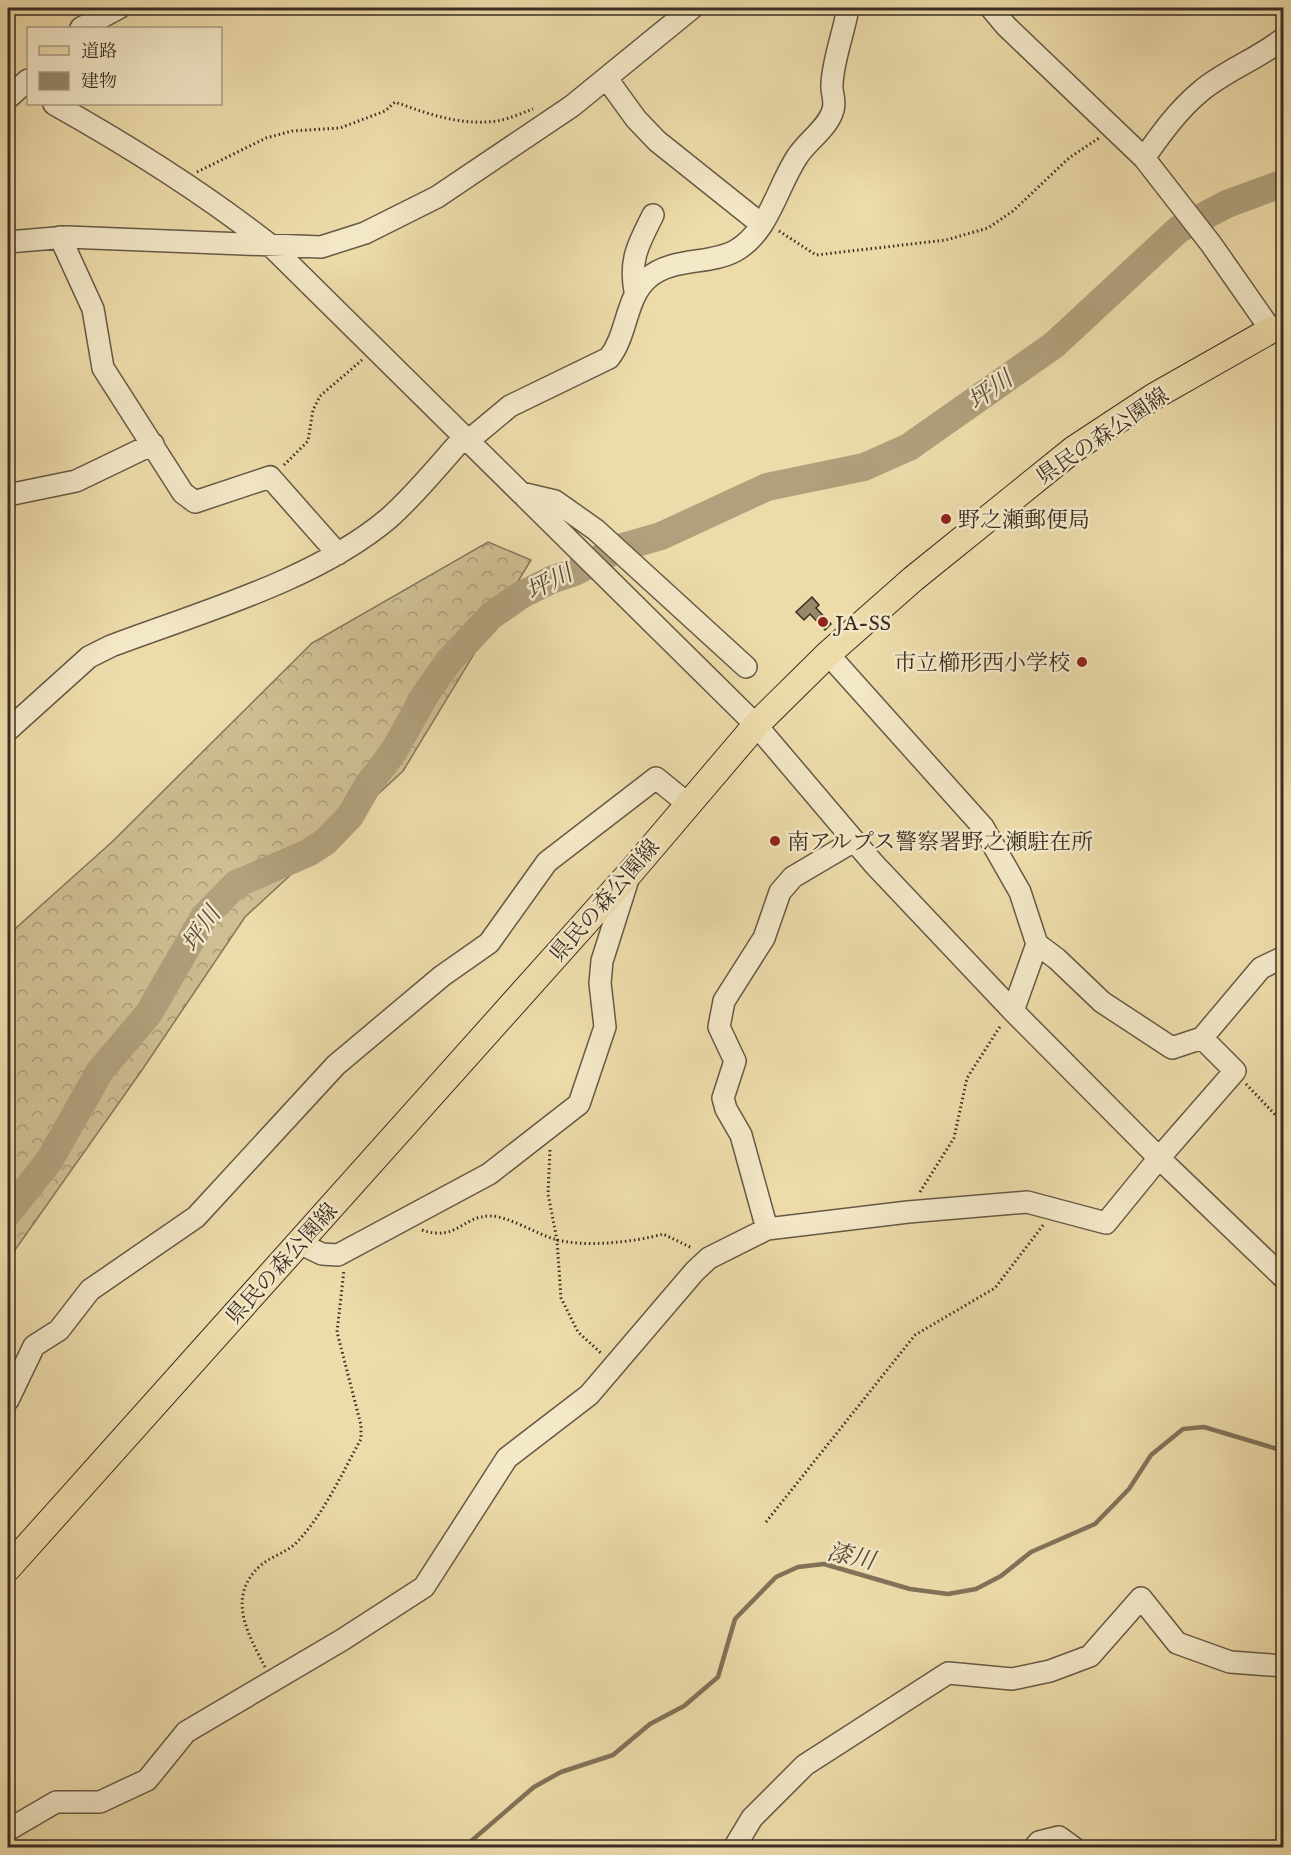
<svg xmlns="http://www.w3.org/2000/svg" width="1291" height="1855" font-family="'IM FELL English','Noto Serif JP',serif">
  <defs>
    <pattern id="forest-crowns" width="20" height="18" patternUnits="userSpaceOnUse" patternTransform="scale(1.5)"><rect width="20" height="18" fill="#cfbe93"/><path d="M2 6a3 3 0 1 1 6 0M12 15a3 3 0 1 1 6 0" fill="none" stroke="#a99b78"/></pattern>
  </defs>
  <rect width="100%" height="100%" fill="#eddcaa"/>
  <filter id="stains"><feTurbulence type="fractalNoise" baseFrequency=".00333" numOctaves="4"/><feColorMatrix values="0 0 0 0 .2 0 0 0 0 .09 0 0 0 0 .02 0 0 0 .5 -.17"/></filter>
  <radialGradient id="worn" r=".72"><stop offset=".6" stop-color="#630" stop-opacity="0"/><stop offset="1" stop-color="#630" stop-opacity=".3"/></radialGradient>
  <path fill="url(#forest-crowns)" stroke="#84765c" stroke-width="1.5" d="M488,542L531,560L403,771L245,917L142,1070L8,1260V944L16,928L113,841L312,643Z"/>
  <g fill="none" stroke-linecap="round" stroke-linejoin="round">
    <path stroke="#817259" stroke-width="4.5" d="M463,1848L534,1787L561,1772L613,1755L650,1724L684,1706L718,1677L735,1619L776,1577L798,1567L824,1564L910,1589L948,1594L976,1589L1001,1576L1031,1552L1095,1524L1129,1489L1151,1455L1183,1429L1204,1427L1284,1451"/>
    <path stroke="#b0a07c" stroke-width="28" d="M8,1213L49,1161L100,1071L149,1013L204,917L236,884L308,853L325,842L350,816L368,785L394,751L425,695L448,662L491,616L521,595L551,580L575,572L619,548L661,536L767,487L864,467L909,447L1054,345L1179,229L1227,204L1284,183"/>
  </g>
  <path fill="#97886a" stroke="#3a2d24" stroke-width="1.5" d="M812,597L819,605L816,608L831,624L825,630L810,614L804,620L796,612Z"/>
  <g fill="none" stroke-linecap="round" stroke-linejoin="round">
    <g stroke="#675946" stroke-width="24">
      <path id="minor" d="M991,8L1006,26L1144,158L1211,244L1271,330
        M81,28L119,8
        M607,79L636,119L657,141L761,224
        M8,98L28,80
        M54,104C129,146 201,191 270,245L756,725L874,864L1013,1011L1159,1158L1284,1278
        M1144,158C1161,134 1178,110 1201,91C1226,70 1258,59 1284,38
        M60,237L93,309L103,368L183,493L195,502L270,477L338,554
        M8,242L67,237L321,247L365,233L437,197L572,106L692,8
        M635,291C629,259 639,243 653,215
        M468,441L510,406L609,358C628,334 625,298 648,278C672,257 709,265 735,251C769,232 777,187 797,157C807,141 828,128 833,110C836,100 831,93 832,84C833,60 844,32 848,8
        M521,493L555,501L596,530L746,667
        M8,495L76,481L153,444
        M828,654L983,827L1020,892L1037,944L1013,1011
        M8,730L89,657L111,646C201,612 316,580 389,518C416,494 440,464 464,437
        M1037,944L1057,959L1102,1002L1172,1048L1202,1038L1261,968L1284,957
        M767,1229L741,1135L726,1109L723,1098L735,1061L719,1027L724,1001L764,938L780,892L793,877L854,841
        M299,1243L322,1254L338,1255L489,1174L579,1104L605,1027L600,983L602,961L628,879
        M8,1400L34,1346L59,1330L90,1290L196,1217L336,1065L442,976L489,943L547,862L656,778L688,804
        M8,1830L56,1802H100L147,1780L186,1732L342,1640L424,1587L507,1458L589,1395L695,1271L709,1258L767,1229L908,1212L1027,1202L1106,1223L1159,1158L1235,1071L1202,1038
        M734,1848L752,1818L805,1765L948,1673L1012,1679L1050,1671L1090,1656L1141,1598L1177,1643L1230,1662L1284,1666
        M1034,1848L1039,1842L1059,1837L1074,1848"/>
    </g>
    <g stroke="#3a2d24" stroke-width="28">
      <path id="major" d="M8,1568L630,873L756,725L828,654L913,579L1074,449L1153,397L1271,330L1284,329"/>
    </g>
    <path stroke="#3a2d24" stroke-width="3" stroke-dasharray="1.5 3" stroke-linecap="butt" d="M197,172L266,138L292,131L340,128L385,111L395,102C428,114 461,126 497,121C509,119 522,113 533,109
      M779,231L816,255L946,240L988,228L1013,211L1069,158L1099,138
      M284,465L308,441L313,410L320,396L362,360
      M1246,1084L1284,1124
      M550,1150L548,1194L557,1240L561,1298L578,1332L601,1353
      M920,1192L954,1138L967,1078L1001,1025
      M422,1230C457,1242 462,1216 490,1216C508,1216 537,1234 554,1239C582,1248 636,1242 663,1234L692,1248
      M766,1522L915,1335L995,1288L1044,1224
      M265,1667C248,1634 226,1597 260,1566C271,1556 287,1553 298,1541C325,1512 342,1473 361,1439V1425L337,1332L344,1270"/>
    <use href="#minor" stroke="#f3e8c8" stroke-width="21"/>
    <use href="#major" stroke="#eddcaa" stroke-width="26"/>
  </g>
  <g fill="#8f2418" stroke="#f3e8c8" stroke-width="2">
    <circle cx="946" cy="519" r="6"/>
    <circle cx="823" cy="622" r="6"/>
    <circle cx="1082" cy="662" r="6"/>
    <circle cx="775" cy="841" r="6"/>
  </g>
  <g text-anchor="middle" stroke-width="5" stroke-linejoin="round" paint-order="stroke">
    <g font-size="22" fill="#3a2d24" stroke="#f3e8c8">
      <text transform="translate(1102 435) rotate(-34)" y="8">県民の森公園線</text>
      <text transform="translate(604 900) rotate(-49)" y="8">県民の森公園線</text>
      <text transform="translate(281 1263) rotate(-48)" y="8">県民の森公園線</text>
    </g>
    <g font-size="22" fill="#3a2d24" stroke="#f3e8c8" text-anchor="start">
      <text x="958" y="527">野之瀬郵便局</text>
      <text x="835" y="630">JA-SS</text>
      <text x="1070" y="670" text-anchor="end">市立櫛形西小学校</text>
      <text x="787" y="849">南アルプス警察署野之瀬駐在所</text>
    </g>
    <g font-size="24" font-style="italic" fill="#584a3a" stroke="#f3e8c8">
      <text transform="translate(990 390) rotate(-35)" y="8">坪川</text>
      <text transform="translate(549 582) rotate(-27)" y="8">坪川</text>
      <text transform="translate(201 929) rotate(-55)" y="8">坪川</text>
      <text transform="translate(851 1556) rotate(13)" y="8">漆川</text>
    </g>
  </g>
  <rect width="1291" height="1855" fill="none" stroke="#eddcaa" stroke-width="30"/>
  <rect x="9" y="9" width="1273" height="1837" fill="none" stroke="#3a2d24" stroke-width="3"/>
  <rect x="15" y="15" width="1261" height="1825" fill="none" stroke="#3a2d24" stroke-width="1.5"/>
  <rect x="27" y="27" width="195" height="78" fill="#f3e8c8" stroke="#a99d86" stroke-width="1.5"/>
  <rect x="39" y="46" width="30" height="9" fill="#eddcaa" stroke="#a99d86" stroke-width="1.5"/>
  <text x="81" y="57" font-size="18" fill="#3a2d24">道路</text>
  <rect x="39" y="72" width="30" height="18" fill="#97886a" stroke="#a99d86" stroke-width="1.5"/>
  <text x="81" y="87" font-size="18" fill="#3a2d24">建物</text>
  <rect width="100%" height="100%" filter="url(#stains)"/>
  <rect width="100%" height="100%" fill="url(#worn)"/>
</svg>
